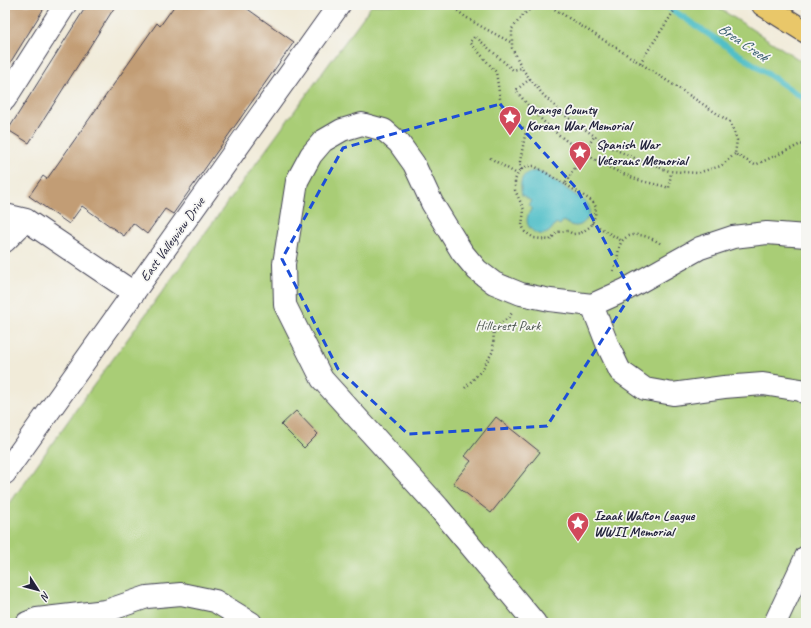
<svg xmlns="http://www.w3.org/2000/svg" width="811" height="628" font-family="Caveat,sans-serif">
  <rect width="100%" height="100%" fill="#f6f6f2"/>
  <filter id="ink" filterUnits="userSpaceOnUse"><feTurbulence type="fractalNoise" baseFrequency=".025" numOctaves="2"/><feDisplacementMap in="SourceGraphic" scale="8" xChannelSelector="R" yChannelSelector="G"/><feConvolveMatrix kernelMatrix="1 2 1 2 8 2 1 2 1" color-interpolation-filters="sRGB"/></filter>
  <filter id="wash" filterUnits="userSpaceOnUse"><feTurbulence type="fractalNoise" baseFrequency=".012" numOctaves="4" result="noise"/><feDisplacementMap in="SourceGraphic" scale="16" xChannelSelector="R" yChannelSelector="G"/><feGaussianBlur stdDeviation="0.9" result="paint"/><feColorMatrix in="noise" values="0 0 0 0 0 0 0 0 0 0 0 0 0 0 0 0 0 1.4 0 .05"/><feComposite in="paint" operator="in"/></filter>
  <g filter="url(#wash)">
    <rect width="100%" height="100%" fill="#f1ebd9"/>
    <path fill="#a9cd76" stroke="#667858" d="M372,5H714L806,64V623H5V510L80,404Z"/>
    <path fill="#51bfc8" stroke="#3a7082" d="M537,171L541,172L586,202C587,203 589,207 589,208C591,216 583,227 575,226C571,226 567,223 563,221L560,225L556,223C553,227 550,233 544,234C536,236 527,228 527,220C527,216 530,211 532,208L528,205L531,201L522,195C519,181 521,172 537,171Z"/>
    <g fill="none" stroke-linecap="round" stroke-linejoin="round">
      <path stroke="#51bfc8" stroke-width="6" d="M665,5L759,68L806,100"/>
    </g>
    <g id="blocks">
      <path fill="#c29d75" d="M5,5H46L5,71Z
        M87,5H116L29,143L8,130Z
        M175,5H242L294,42L173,214L165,209L147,234L133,223L124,236L82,206L69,224L29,196L43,176L47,179L157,23L160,26Z
        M296,411L318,434L304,448L281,425Z
        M496,417L540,452L491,513L453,483L471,461L465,456Z"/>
    </g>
  </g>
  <g filter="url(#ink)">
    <use href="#blocks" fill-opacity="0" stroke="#414053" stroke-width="1"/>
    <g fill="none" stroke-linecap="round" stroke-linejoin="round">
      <g stroke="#414053" stroke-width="24">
        <path id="minor" d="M5,99L65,5
          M5,215L26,220L134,293
          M5,241L26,220
          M592,305L608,346L620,371L645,389L673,394L724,387L763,384L801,390L806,393
          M5,473L339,5
          M27,623L37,619L106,611
          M95,623L106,611L147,597L181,594L215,601L251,623
          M535,623L438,507L322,379L285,305L284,264L297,181L311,155L323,141L342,130L362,124L384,130L399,143L414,164L432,203L462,252L477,270L494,283L521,294L550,300L592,305L625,290L700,248L733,237L767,233L806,236
          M775,623L806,557"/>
      </g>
      <g stroke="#414053" stroke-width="24">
        <path id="major" d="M763,5L806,32"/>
      </g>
      <path stroke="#414053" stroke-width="2.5" stroke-dasharray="1 3" stroke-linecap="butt" d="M452,5C463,19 496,34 512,43
        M535,5L522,16L512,29V48L523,70L544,96L567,117L612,148L639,160L669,171L697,173L721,166L735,154
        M548,5L640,63
        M678,5L640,63L730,122L737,140L735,154L755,165L799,145L806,144
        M530,79L516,90C545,130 590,162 636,179C646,183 658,184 669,188L671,172
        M490,158L517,174
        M521,170L520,162L526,130L502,112L496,72L470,42L475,36L513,70L522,68
        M565,184L534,166H527L519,171L515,180V190L524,210L522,225L525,232L534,238L550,240L557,232L568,231L573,234L581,233L591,226L595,216L596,207L592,201L565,184L595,135
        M592,223L622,241
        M613,271C614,268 616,265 617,262C618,256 618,247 622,241C632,229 651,237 661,244
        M465,388L482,370L493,351L494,327L508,318L512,313"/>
      <use href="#minor" stroke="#fff" stroke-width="22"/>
      <use href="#major" stroke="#e9c769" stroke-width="22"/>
    </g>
  </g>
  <path fill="none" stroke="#1d4ed8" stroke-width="3" stroke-dasharray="8 5" stroke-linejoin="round" d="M500,104L577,189L632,293L547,426L408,434L338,369L282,259L343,148Z"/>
  <defs>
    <g id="sight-pin" transform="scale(1.15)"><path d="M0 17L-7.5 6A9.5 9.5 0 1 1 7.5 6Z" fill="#d1495b" stroke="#f6f6f2"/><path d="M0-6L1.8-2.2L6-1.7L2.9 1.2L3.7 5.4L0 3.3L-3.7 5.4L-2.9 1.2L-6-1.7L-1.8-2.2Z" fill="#fff"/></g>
  </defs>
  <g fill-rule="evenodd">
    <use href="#sight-pin" x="510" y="117"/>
    <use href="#sight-pin" x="580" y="152"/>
    <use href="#sight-pin" x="578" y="523"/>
  </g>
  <g text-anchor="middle" stroke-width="3.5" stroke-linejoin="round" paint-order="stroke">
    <g font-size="14" font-weight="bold" fill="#22223b" stroke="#f6f6f2" text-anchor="start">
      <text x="526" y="114">Orange County<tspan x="526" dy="16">Korean War Memorial</tspan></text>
      <text x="596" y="149">Spanish War<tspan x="596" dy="16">Veterans Memorial</tspan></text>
      <text x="594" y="520">Izaak Walton League<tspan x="594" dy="16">WWII Memorial</tspan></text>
    </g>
    <g font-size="14" fill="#22223b" stroke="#f6f6f2">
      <text transform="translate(172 239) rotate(-54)" y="5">East Valleyview Drive</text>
    </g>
    <g font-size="14" fill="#4a554d" stroke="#f6f6f2">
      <text x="508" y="330">Hillcrest Park</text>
    </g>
    <g font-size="15" font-style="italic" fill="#32596c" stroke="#f6f6f2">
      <text transform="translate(743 42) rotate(34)" y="5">Brea Creek</text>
    </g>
  </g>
  <rect width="811" height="628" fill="none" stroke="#f6f6f2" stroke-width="20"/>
  <g transform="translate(38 590) rotate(126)" stroke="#f6f6f2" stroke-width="3" paint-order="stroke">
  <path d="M0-3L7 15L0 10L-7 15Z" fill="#22223b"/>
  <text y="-6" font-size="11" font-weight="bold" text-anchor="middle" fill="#22223b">N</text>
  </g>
</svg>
